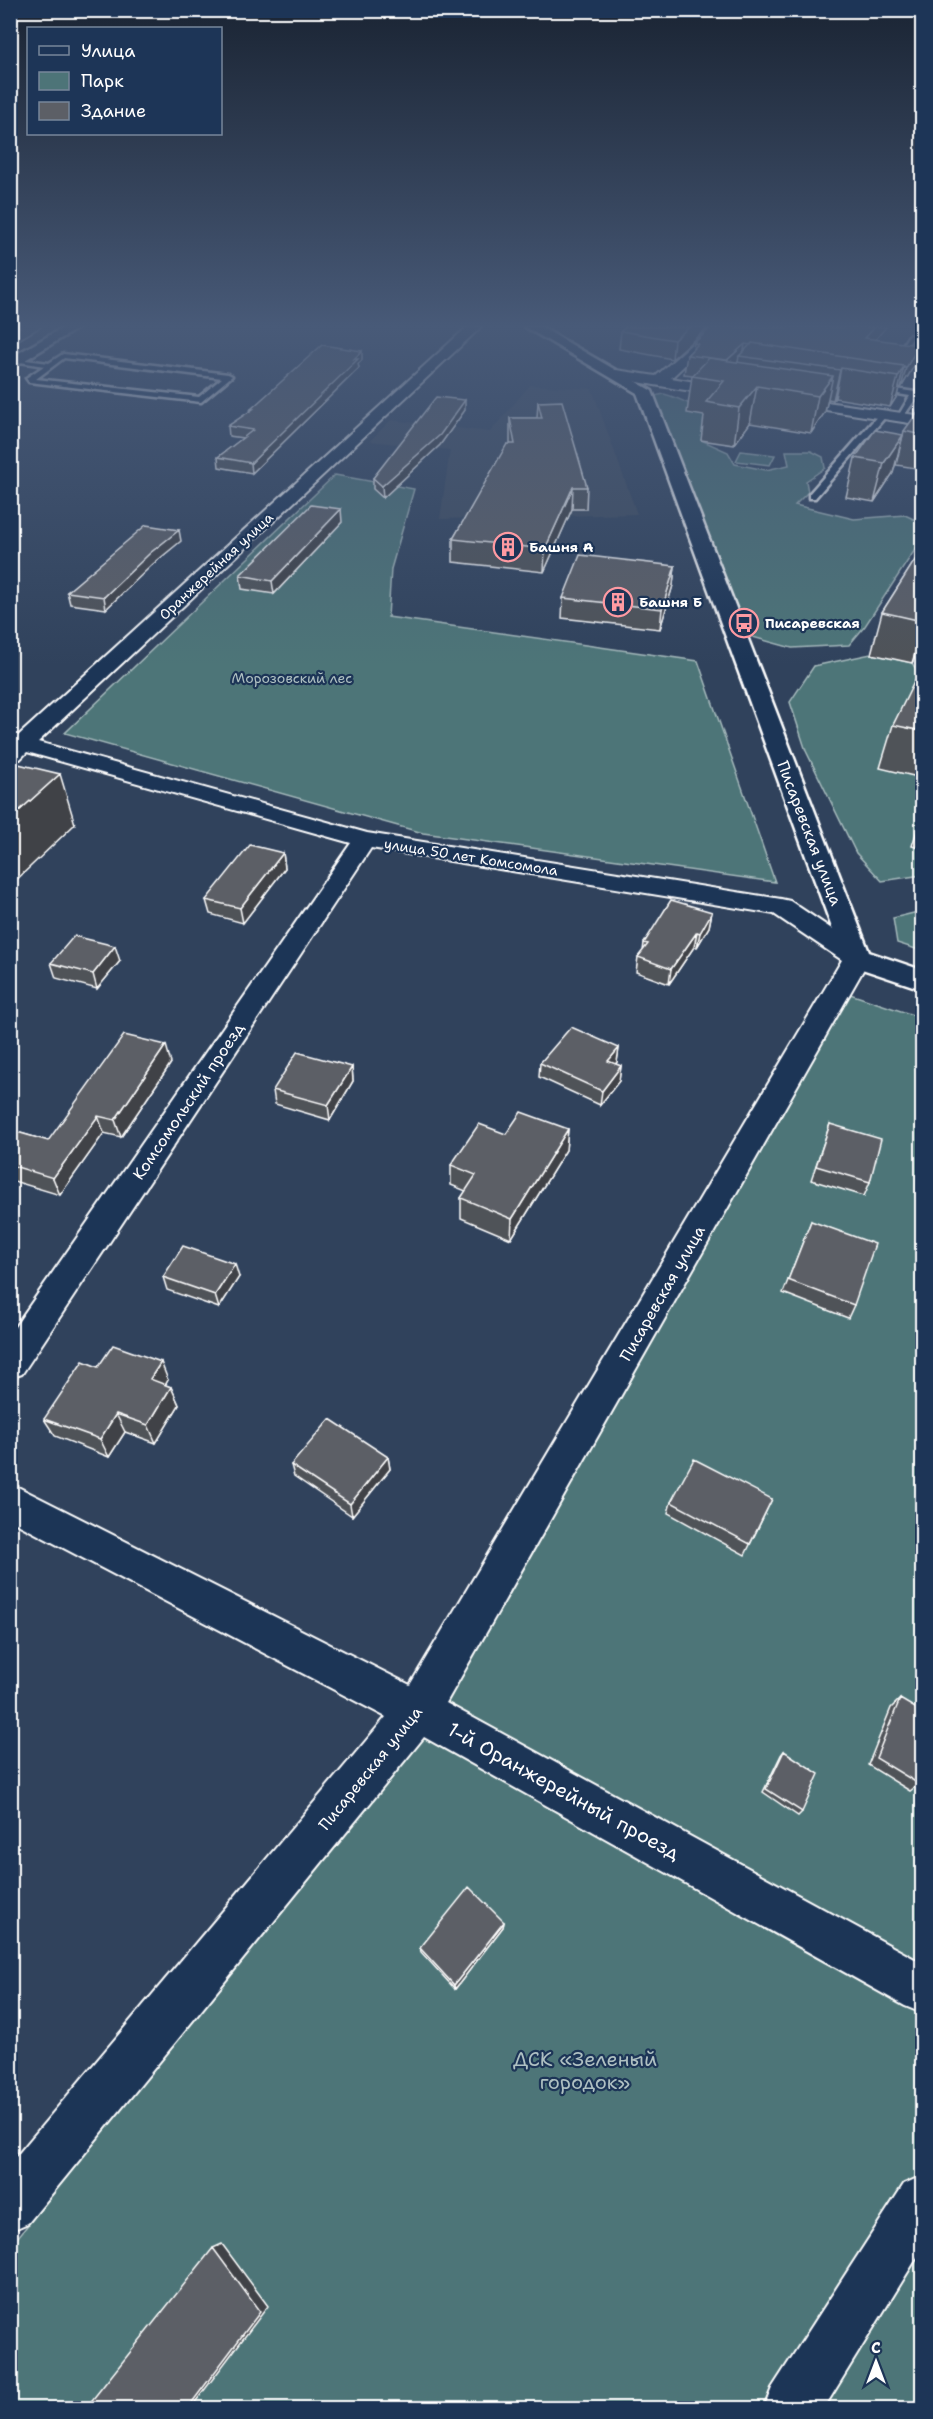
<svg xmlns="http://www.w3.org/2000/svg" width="933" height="2419" font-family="'Shantell Sans',sans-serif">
  <rect width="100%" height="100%" fill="#30425c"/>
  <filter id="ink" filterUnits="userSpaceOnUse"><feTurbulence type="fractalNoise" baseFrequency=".0167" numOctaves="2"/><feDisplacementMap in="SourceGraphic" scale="12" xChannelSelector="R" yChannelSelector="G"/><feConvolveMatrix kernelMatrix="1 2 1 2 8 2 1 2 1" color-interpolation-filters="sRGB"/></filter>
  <g filter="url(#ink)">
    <path fill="#3d4b5f" d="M530,385L592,389L637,514L440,519L450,450L370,441L391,420L490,432Z"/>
    <path fill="#4d7478" stroke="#a6babc" stroke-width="1.5" d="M664,394C684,399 699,410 719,418L701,440L728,452L735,464L766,470L789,465L786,451H811L823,457L825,468L806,481L808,492L795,505L854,519L905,515L922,523V539L865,626L849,645L792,648L749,636L650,397Z
      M741,451L775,455L770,465L736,461Z
      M335,475L414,489L391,569L388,617L698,661L775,882L423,833L65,733Z
      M871,654L912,663L922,678V875L882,881L856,853L806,751L790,702L814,666Z
      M922,911V951L897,943L893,918Z
      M850,994L922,1018V2408H11L10,2247L421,1735Z"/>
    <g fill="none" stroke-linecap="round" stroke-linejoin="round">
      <g stroke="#fff" stroke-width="5">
        <path id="lane" d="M909,335L913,337L907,346L922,348V352L900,349Z
          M63,354L228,374L232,376L201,402L29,382L26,378L44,366L14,361L18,359L49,363ZM64,358L222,378L199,397L36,379Z
          M875,386L915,392L919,394L901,420L897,418L910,396L875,390Z
          M880,413L887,415L815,498H809V494Z"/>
      </g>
      <g stroke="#fff" stroke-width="4">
        <path id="street" d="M467,327H481L38,742L367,833L781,899L790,901L866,952L870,958L446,1703L922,1963V2013L905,2006L424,1737L28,2223L10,2231V2164L386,1717L10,1520V1483L410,1685L842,960L774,914L371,848L22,1374L10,1378V1334L351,843L27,752L20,759L10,760V735L18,736Z
          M711,327H725L671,378L738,389L740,392L738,395C727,398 614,380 609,374L616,370L656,376Z
          M786,396L922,416V425L781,403L779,400Z
          M922,2176V2249L824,2408H764L772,2388L904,2184Z"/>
      </g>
      <g stroke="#fff" stroke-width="5">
        <path id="secondary" d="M64,327H80L10,369V358Z
          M525,327H541L652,391L869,952L922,970V989L847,964L843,958L637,393Z"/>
      </g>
      <use href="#lane" fill="#1d3557" fill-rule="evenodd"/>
      <use href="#street" fill="#1d3557" fill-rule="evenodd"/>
      <use href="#secondary" fill="#1d3557" fill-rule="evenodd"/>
      <path stroke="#fff" stroke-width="2" d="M10,332L20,327
        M10,345L41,327"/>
    </g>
    <path fill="#4f5258" stroke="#fff" stroke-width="1.5" d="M626,327H708L672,359L619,349L621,331Z
      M875,339L915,364L901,388L899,387L897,396L890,407L835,398L833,400L828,399L825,412L811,433L750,423L734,445L701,440L704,416L687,413L692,376L693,375L684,374L687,355L693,349L694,343Z
      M362,360L358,364L359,368L252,473L219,467L218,457L243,438L229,436L228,426L251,411V409Z
      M538,402L587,487L586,509H572L544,572L453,562V539L510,444V418H537Z
      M922,406V469L896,465L904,431Z
      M465,410L440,445L383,498L373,489V478Z
      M903,435L893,473L874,502L846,497L855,458Z
      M342,522L274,594L242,589L240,575Z
      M181,541L153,564L106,609L70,604L67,592Z
      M922,549V646L912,663L871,654L882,612Z
      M675,566L673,585L660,629L562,618L563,598Z
      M922,675V778L880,768L893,725Z
      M922,815V849L912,846Z
      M283,853L285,868L243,923L210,914L206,900Z
      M712,912L709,927L697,947H694L669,984L636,972L638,957L643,951L644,943Z
      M120,961L97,989L56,978L51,963Z
      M619,1048L617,1062L616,1064L621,1066L619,1081L600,1105L539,1077L540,1063Z
      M171,1063L121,1137L104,1133L60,1195L10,1180V1130L48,1141Z
      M352,1067L353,1081L330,1120L275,1104L273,1090Z
      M830,1124L870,1182L864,1196L811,1180Z
      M568,1129L566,1150L511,1239L461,1218V1198L466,1191L451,1185V1165L506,1134Z
      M811,1221L854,1305L848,1318L783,1293Z
      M163,1277H239L219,1308L167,1290Z
      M98,1367L168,1380L165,1385L171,1387L179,1405L156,1443L125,1432L109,1457L55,1436L44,1419Z
      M388,1457L390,1469L352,1516L294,1476L291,1465Z
      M772,1499L745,1555L668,1513L671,1502Z
      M900,1699L919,1784L910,1791L868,1765L891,1708Z
      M784,1751L802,1812L798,1816L763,1792L781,1755Z
      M504,1922L503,1927L455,1989L421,1952L420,1948Z"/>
    <path fill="#404247" stroke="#fff" stroke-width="1.5" d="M689,327H708L672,359L674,340Z
      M875,327H886L861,357L865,338Z
      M745,344L743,356H739L737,368L723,364Z
      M919,345L915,364L901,388L906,368Z
      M362,351V360L358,364L359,368L252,473L251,463Z
      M904,366L897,396L890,407L898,377Z
      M841,368L835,398L833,400L840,370Z
      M833,376L825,412L811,433L818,396Z
      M757,386L750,423L734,445L739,408Z
      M465,400V410L440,445L383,498L382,486Z
      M903,435L893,473L874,502L884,463Z
      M573,487L572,509L544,572L545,549Z
      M341,509L342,522L274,594L272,581Z
      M179,530L181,541L153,564L106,609L104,597L150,553Z
      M675,566L673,585L660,629L662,609Z
      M922,629V646L912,663Z
      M60,774L75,824L10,886V819Z
      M283,853L285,868L243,923L240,908Z
      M712,912L709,927L697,947L700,933Z
      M697,932L694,947L669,984L671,969Z
      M115,946L120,961L97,989L93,974Z
      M166,1045L171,1063L121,1137L115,1120Z
      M619,1048L617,1062L606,1075L608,1061Z
      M621,1066L619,1081L600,1105L602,1091Z
      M352,1067L353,1081L330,1120L328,1105Z
      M98,1116L104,1133L60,1195L53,1178Z
      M568,1129L566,1150L511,1239L512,1219Z
      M235,1264L239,1277L219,1308L215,1295Z
      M161,1362L168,1380L158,1398L150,1379Z
      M171,1387L179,1405L156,1443L148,1425Z
      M116,1414L125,1432L109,1457L100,1439Z
      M388,1457L390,1469L352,1516L350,1504Z
      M504,1922L503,1927L455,1989L454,1985Z
      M222,2244L268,2306L190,2409H187L213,2248Z"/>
    <path fill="#5c5f66" stroke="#fff" stroke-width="1.5" d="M626,327H689L674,340L621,331Z
      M712,327H875L865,338L919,345L906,368H903L904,366L752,343L751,345L745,344L727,360L687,355L698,344L694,343Z
      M752,343L904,366L898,377L841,368L840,370L739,356Z
      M322,345L362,351L354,359H358L251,463L218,457L253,430L228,426L253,409H251Z
      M709,358L833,376L818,396L757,386L739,408L706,402L724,381L692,376Z
      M436,397L465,400L440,435L382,486L373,478Z
      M562,401L587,487H573L545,549L453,539L507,444H515L510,418H542L538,402Z
      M922,406V435L904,431Z
      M875,430L903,435L884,463L855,458Z
      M311,505L341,509L272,581L240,575Z
      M146,525L179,530L150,553L104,597L67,592Z
      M922,549V621L882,612Z
      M580,555L675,566L662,609L563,598Z
      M918,674L922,675V731L893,725Z
      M10,762L60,774L10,819Z
      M250,845L283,853L240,908L206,900Z
      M671,900L712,912L700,933L697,932L671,969L638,957L648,944L644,943Z
      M74,936L115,946L93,974L51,963Z
      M571,1027L619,1048L608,1061L621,1066L602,1091L540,1063Z
      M124,1035L166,1045L115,1120L98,1116L53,1178L10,1165V1130L48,1141Z
      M297,1052L352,1067L328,1105L273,1090Z
      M521,1112L568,1129L512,1219L461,1198L476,1175L451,1165L479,1124L506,1134Z
      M830,1124L881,1139L870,1182L816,1166Z
      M811,1221L875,1244L854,1305L788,1280Z
      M183,1246L235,1264L215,1295L163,1277Z
      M113,1345L161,1362L150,1379L171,1387L148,1425L116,1414L100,1439L44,1419L83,1361L98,1367Z
      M330,1419L388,1457L350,1504L291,1465Z
      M694,1459L772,1499L750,1544L671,1502Z
      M900,1699L922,1712V1774L919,1784L876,1758Z
      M784,1751L819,1774L802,1812L766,1789Z
      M469,1887L504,1922L454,1985L420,1948Z
      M213,2248L260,2312L187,2409H85Z"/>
  </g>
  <linearGradient id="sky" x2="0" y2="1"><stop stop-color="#1a2433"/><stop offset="0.49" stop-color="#485a78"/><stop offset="1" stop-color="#485a78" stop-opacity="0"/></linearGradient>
  <rect width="933" height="665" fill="url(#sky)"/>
  <defs>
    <g id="building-ring" transform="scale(1.5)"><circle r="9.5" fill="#1d3557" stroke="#ff9aa2" stroke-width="1.5"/><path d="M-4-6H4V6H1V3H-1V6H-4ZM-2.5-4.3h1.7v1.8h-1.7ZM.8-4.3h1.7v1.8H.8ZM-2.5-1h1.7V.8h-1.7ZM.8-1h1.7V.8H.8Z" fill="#ff9aa2"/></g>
    <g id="bus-ring" transform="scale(1.5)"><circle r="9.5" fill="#1d3557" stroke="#ff9aa2" stroke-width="1.5"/><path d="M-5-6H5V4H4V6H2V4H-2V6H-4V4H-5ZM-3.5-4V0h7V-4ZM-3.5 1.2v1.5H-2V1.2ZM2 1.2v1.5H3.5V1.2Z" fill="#ff9aa2"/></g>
  </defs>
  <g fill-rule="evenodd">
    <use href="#building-ring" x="508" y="547"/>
    <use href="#building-ring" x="618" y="602"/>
    <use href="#bus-ring" x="744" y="623"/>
  </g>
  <g text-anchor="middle" stroke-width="4.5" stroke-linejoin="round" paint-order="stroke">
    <g font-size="14" font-weight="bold" fill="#fff" stroke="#1d3557" text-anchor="start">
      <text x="529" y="552">Башня А</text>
      <text x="639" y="607">Башня Б</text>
      <text x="765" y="628">Писаревская</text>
    </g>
    <g font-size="14" fill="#fff" stroke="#1d3557">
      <text transform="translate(216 566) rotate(-43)" y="5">Оранжерейная улица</text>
      <text transform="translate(471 857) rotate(9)" y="5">улица 50 лет Комсомола</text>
    </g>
    <g font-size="14" fill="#afc0c2" stroke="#1d3557">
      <text x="292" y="683">Морозовский лес</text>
    </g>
    <g font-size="16" fill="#fff" stroke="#1d3557">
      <text transform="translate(810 833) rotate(69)" y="6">Писаревская улица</text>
      <text transform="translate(188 1101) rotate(-56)" y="6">Комсомольский проезд</text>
      <text transform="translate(662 1293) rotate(-60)" y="6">Писаревская улица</text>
      <text transform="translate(370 1768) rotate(-51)" y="6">Писаревская улица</text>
    </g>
    <g font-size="20" fill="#fff" stroke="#1d3557">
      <text transform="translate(564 1791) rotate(29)" y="7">1-й Оранжерейный проезд</text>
    </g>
    <g font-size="20" fill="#afc0c2" stroke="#1d3557">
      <text x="585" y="2066">ДСК «Зеленый<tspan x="585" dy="23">городок»</tspan></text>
    </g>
  </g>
  <rect width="933" height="2419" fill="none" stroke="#1d3557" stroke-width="36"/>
  <rect x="18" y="18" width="897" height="2383" fill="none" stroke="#fff" stroke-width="2" filter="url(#ink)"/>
  <rect x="27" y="27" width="195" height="108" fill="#1d3557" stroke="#77869a" stroke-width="1.5"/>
  <rect x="39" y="46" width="30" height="9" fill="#1d3557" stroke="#77869a" stroke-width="1.5"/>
  <text x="81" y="57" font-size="18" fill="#ffffff">Улица</text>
  <rect x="39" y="72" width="30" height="18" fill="#4d7478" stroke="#77869a" stroke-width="1.5"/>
  <text x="81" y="87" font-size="18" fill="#ffffff">Парк</text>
  <rect x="39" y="102" width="30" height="18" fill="#5c5f66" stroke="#77869a" stroke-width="1.5"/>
  <text x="81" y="117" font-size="18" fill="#ffffff">Здание</text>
  <g transform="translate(876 2362)" stroke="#1d3557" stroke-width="4.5" paint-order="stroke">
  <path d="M0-4.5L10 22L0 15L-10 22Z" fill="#ffffff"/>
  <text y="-9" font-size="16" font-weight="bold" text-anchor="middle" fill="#ffffff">С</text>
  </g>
</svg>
